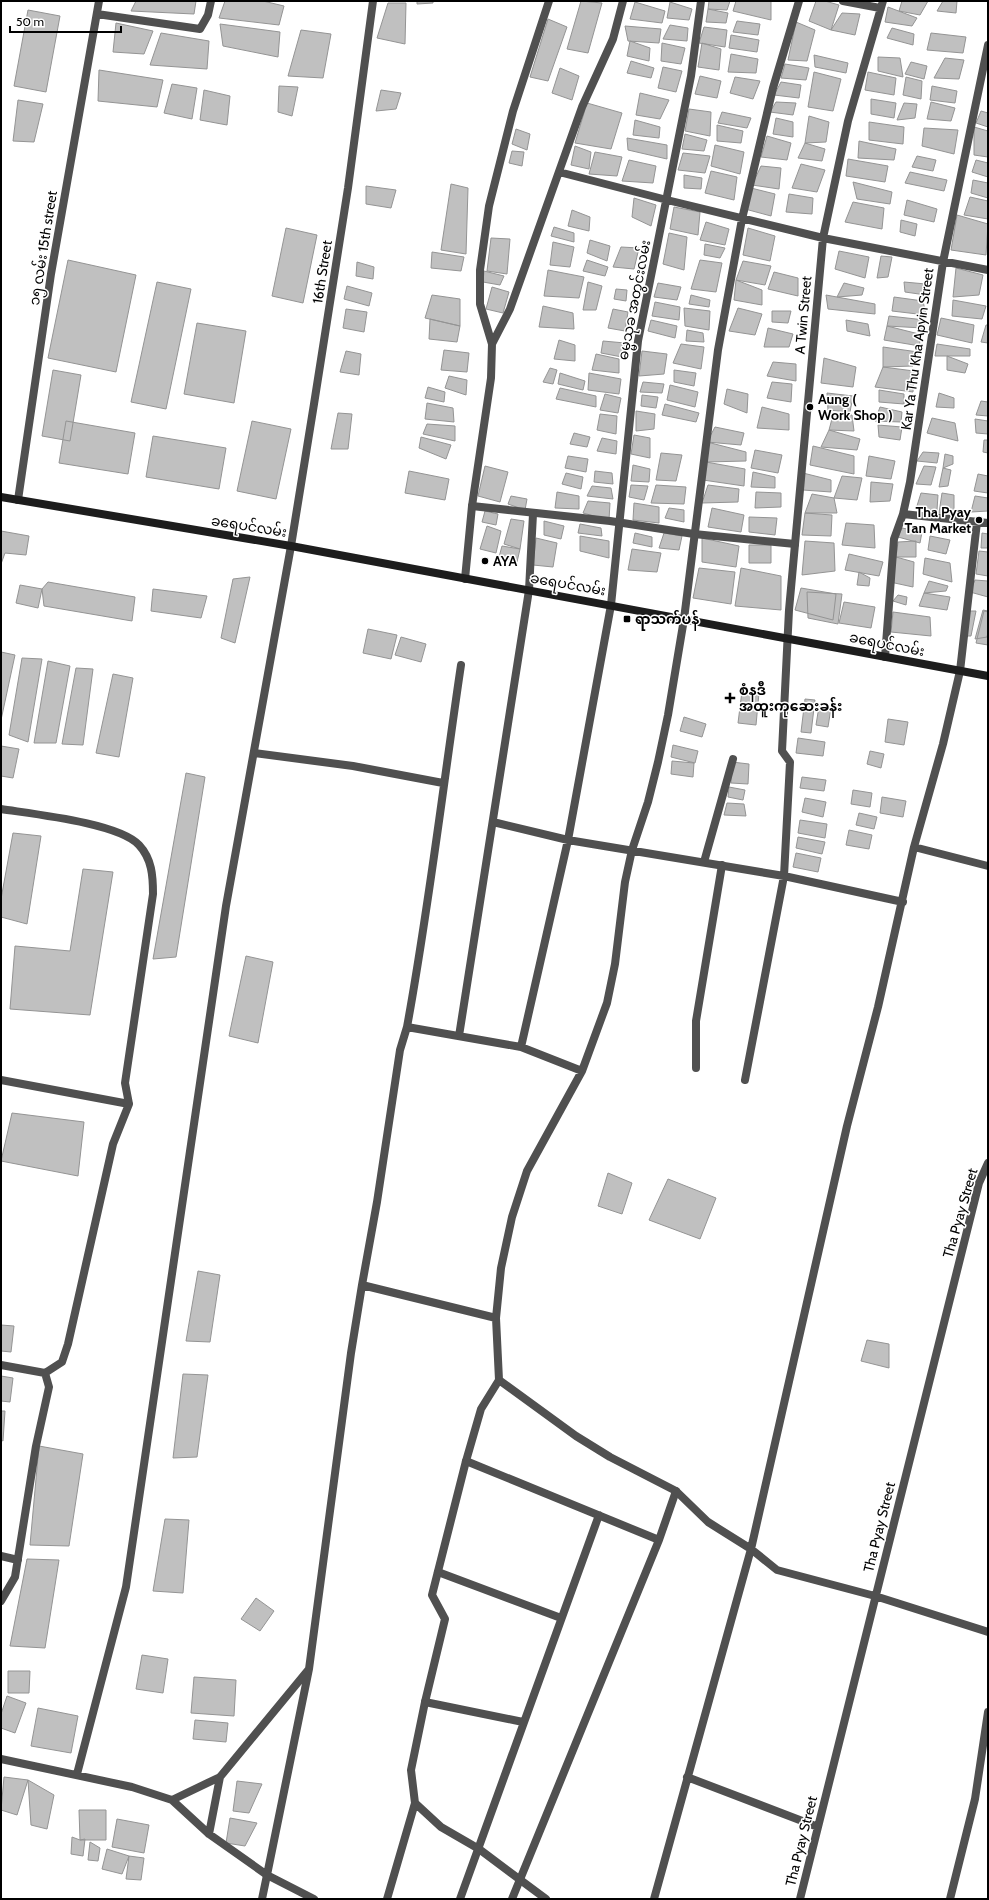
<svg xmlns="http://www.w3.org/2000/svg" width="989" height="1900" font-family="Cabin,'Noto Sans Myanmar',sans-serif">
  <rect width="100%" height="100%" fill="#fff"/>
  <path fill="#c0c0c0" stroke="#949494" d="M136,1H196L194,14L131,11Z
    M225,1H263L284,6L279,25L219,18Z
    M417,1H433V3L417,4Z
    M581,1L602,3L588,53L567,49Z
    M709,1H730L727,10L708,9Z
    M736,1H771V20L733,11Z
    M816,1H825L839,5L831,30L809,21Z
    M902,1H928L920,15L899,11Z
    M943,1H957L956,13L937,11Z
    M635,2L665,11L662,23L630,19Z
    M670,2L692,9L689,20L667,18Z
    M388,3H406L405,44L377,38Z
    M888,7L917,18L912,26L885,22Z
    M708,9L728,13L726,23L706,22Z
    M28,10L60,16L46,92L14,86Z
    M842,13L860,14L855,35L831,30Z
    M548,19L567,27L548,81L530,77Z
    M737,21L760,24L758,35L733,32Z
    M796,22L815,30L807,61L788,60Z
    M116,23L153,31L144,54L113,52Z
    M220,24L280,32L278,57L223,46Z
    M670,25L688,28L687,41L663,39Z
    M625,26L661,29L659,43L628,41Z
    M704,27L727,30L725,47L699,43Z
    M892,28L914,34L913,45L887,38Z
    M301,30L331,34L323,78L288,76Z
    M161,33L209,41L207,69L150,65Z
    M931,33L966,37L963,53L927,50Z
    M731,35L759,40L757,52L729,48Z
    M630,41L650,48L649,61L627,56Z
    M662,43L685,48L681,64L661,61Z
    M702,43L721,49L719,70L698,67Z
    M731,54L758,59L756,73L728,72Z
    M814,55L848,63L846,73L815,67Z
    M878,57L900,58L903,77L878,71Z
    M945,58L964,60L959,79L934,78Z
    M631,61L654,68L651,78L627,73Z
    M911,62L927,66L924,79L905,74Z
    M785,64L809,68L806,80L781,78Z
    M663,67L682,71L676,92L658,88Z
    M560,68L579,76L572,100L552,93Z
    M99,70L163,80L157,107L98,101Z
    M814,72L841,79L833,111L808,107Z
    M868,72L896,78L894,95L865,90Z
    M700,76L721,81L717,98L695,94Z
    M735,77L760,81L753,99L730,93Z
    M906,77L922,81L921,99L903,95Z
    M781,82L801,85L799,98L774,95Z
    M172,84L197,88L192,119L164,113Z
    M279,86L298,87L292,116L278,112Z
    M932,86L957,91L955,103L930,100Z
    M204,90L230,96L227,125L200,120Z
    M381,90L401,93L396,109L376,111Z
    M640,93L669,100L660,119L636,115Z
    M871,99L896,103L894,118L871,114Z
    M18,100L43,104L34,142L13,141Z
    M776,102L796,103L793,115L770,112Z
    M931,102L955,108L951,121L927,119Z
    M587,103L622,113L611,149L575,143Z
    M904,103L917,104L915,118L897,120Z
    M689,109L711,112L710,136L685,131Z
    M981,111L988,113V127L976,123Z
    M722,112L751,118L747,128L718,123Z
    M809,116L829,122L826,142L805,143Z
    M776,118L793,122V137L773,134Z
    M635,120L660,127L659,138L633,135Z
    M869,122L904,127L903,144L869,140Z
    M717,125L743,131L741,143L717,141Z
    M974,127L988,131V157L974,155Z
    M924,128L958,130L954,154L922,146Z
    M516,129L530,134L527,150L512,144Z
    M685,134L707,140L704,151L682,149Z
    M767,136L791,143L787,160L761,157Z
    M627,138L667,145V159L628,150Z
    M859,141L896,149L894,160L858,158Z
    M805,143L825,149L822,161L798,158Z
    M715,145L744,152L740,174L711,166Z
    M575,146L591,152L589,169L571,165Z
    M512,151L524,152L522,166L509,163Z
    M595,152L622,157L617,176L589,174Z
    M683,153L710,156L705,173L678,170Z
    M917,156L936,160L933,171L912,167Z
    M848,159L888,166L885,182L846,176Z
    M629,160L656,166L653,183L622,181Z
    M976,160L988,163V177L972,172Z
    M801,164L825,170L817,192L792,188Z
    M761,166L781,168L779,189L752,185Z
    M711,171L737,177L734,200L705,193Z
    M910,172L947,180L944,191L905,183Z
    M684,175L702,178L701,189L684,188Z
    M973,180L988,183V198L971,193Z
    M853,182L892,192L890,204L857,199Z
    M451,184L468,188L466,254L441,250Z
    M366,186L396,190L391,208L366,204Z
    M751,188L775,194L771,216L745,209Z
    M789,194L813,198L812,214L786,212Z
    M970,197L988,201V219L964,215Z
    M634,198L656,205L651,226L632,217Z
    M907,200L937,209L934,222L904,215Z
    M853,202L884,208L882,229L845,222Z
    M674,207L700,212L698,235L670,229Z
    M572,210L590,217L589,231L568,226Z
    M957,215L988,224L986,255L951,250Z
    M901,220L917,224L915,236L900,232Z
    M706,222L729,229L725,245L700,240Z
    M554,227L574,233V242L551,236Z
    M286,228L317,235L303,303L272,296Z
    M748,228L775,236L770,261L743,255Z
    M669,233L687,237L684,270L663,264Z
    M491,238L510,239L507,274L487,271Z
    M590,240L610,246L607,261L587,253Z
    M553,242L574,247L570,267L550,265Z
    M705,244L725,248L720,258L704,255Z
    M621,247L639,248L634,269L613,267Z
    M839,251L869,257L865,278L835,269Z
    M432,252L464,257L461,271L431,268Z
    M881,256L892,257L888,277L877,278Z
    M68,260L136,275L116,372L48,358Z
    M587,260L608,267L605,276L583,271Z
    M700,260L722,263L716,292L691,289Z
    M743,261L771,266L765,285L736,280Z
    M357,262L374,267L373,279L356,276Z
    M956,268L983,275L979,295L953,297Z
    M548,270L584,277L579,298L544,296Z
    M484,271L504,276L500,285L483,282Z
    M774,272L798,278V296L768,289Z
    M736,280L762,290V305L734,300Z
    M157,282L191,289L166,409L131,402Z
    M588,282L602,286L596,310H583Z
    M904,282L926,284V295L905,292Z
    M658,283L681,287L677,300L654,297Z
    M844,283L864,288L862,295L837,297Z
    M347,286L372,293L369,306L344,299Z
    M492,287L509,292L503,313L486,309Z
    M616,289L627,290L626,301L614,299Z
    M432,295L460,299V326L425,318Z
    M691,295L710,300L709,307L689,304Z
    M826,295L875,304V314L828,309Z
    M894,297L923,301L926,315L892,311Z
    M953,300L986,306L982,319L952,316Z
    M655,302L680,307L679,320L652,316Z
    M543,306L573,313L574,329L539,327Z
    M684,308L710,311L709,330L685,326Z
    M738,308L762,314L755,335L729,331Z
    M346,309L367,312L364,332L343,328Z
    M613,309L628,312L625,331L608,328Z
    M772,311H791L788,323L772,322Z
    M889,316L925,320L923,328L887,326Z
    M941,318L974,325L972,343L937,335Z
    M430,319L460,326L457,342L429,339Z
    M651,320L677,326L675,338L648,331Z
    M846,320L868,324L870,336L847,331Z
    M197,323L246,331L234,403L184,394Z
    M986,325H988V343L981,342Z
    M887,326L919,334L920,346L884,340Z
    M768,328L793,334L789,347H764Z
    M687,330L703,333L704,342L686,341Z
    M559,340L575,345V361L554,359Z
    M603,341L625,343L622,357L601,353Z
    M681,344L704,347L701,369L673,363Z
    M937,344L970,349V356H935Z
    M883,347L918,352L913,366L883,367Z
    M444,350L469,353L467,372L441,370Z
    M346,351L361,354L359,375L340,372Z
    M642,351L667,354L664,374L639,376Z
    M596,354L619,359V373L592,370Z
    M947,356L968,364L965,373L947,370Z
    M824,358L856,367L853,387L821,383Z
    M773,362L796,364V381L767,376Z
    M883,367L914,371L913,392L875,387Z
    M550,368L557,370L553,384L543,382Z
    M53,370L81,375L70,441L42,436Z
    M674,370L696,373L694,386L674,382Z
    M560,373L585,381L583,390L558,384Z
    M589,373L621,379L619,394L588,390Z
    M449,376L467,380L466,395L445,388Z
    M643,382L664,384L662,393L640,392Z
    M772,382L792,384L791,402L767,398Z
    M670,385L698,392L695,407L667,400Z
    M428,387L445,392L444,402L425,398Z
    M560,388L596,396V407L556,399Z
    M727,389L748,394L747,413L724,404Z
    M879,390L904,394V404L879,402Z
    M827,393L853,396L850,412L828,410Z
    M939,393L954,398V408L936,407Z
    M605,394L621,398L618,413L600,410Z
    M642,395L658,397L656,408L641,406Z
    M981,401L988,402V416L976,415Z
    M427,403L453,408L454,422L425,419Z
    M665,404L699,413L696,422L662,415Z
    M762,407L789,414V430L757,428Z
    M880,407L902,412L901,422L875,421Z
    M636,411L655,414L654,429L636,431Z
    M338,413L352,414L348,449H331Z
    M600,414L617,416L616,434L597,430Z
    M833,415H852L854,431L829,430Z
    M932,418L955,423L958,441L927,433Z
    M975,419L988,421V434L976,433Z
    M66,421L135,433L128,474L59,463Z
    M252,421L291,429L276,499L237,491Z
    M427,424L455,426V441L423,434Z
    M878,425L902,427L900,440L879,437Z
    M715,427L744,433L741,445L707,442Z
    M829,430L860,439L857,450L821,447Z
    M574,433L590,437L587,447L570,444Z
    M634,435L650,438V458L631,454Z
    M153,436L226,448L219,489L146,477Z
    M421,437L451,445L446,459L419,448Z
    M602,438L617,441L616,454L597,451Z
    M984,440H988V453L983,452Z
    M707,442L746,452V461L706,462Z
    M813,446L854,456V474L810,465Z
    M755,450L782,455L778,473L751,468Z
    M923,452L939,453L937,463L917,461Z
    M661,453L682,455L676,481L656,480Z
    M945,454L953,456V464L943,468Z
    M568,456L588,459L586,472L565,468Z
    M869,456L895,461L891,479L866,476Z
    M706,462L745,469L744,486L703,480Z
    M633,465L650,469L649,482L631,481Z
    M485,466L508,472L500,502L478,496Z
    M924,466L936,467L931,485L916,484Z
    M943,468L951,470L948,486L939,487Z
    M409,471L449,479L445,500L405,493Z
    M595,471L612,473L613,484L594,482Z
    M753,472L775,477V488L751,487Z
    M566,473L583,477L581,489L562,484Z
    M803,473L831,480V492L803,490Z
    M978,474L988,476V493L974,491Z
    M842,476L862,478L857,500L834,498Z
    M871,482L893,484L890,501L870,502Z
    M631,485L648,486L644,500L629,497Z
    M656,485L686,487L684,504L651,503Z
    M708,485L739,489L738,502L702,503Z
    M592,486L611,488L613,499L587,496Z
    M557,492L579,496V509L555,508Z
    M756,492L781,493V507L755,508Z
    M921,493L938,495L937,510L916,509Z
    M942,493L954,495V514L939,513Z
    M812,494L834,498L837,513H805Z
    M511,496L527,499L525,510L508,504Z
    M975,496L988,498V511L971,512Z
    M588,501L610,503L609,520L583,513Z
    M634,503L659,507V523L633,520Z
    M669,508L684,510V522L665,518Z
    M712,508L744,515L741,532L708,527Z
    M485,511L498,514L496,525L482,522Z
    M805,513L832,515L831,536L802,535Z
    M749,517L777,518L775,535L749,532Z
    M511,519L524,521L520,549L504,544Z
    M544,521L564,526L561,539L544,535Z
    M846,523L874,525L875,548L842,545Z
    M580,524L601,528L602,536L578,533Z
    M487,526L501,531L496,553L480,549Z
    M902,528L922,532L920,543L898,537Z
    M1,531L29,536L26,555L5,553L1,564Z
    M635,533L652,537V547L633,543Z
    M664,533L682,536L679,550L659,548Z
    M982,533L988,534V548H981Z
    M580,536L609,541V558L580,551Z
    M930,536L950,540L946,554L928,550Z
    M536,538L557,543L553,567L533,565Z
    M702,538L739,546L736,567L702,562Z
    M805,541L834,543L835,571L802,575Z
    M916,541V557H896L898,542Z
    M749,545H771V563H749Z
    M502,546L520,549L517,562L499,557Z
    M632,549L661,553L657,572L628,570Z
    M979,551L988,552V576L976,574Z
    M849,554L883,562L879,576L845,570Z
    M896,557L914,562L913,587L890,582Z
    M925,558L950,563L952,582L923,574Z
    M699,568L735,572L731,604L693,598Z
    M741,568L781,576V610L735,606Z
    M859,572L870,578L869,586L857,585Z
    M250,577L235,643L221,638L233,579Z
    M975,580L988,581V597L970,592Z
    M929,581L948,586L946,591L924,593Z
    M48,582L135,597L132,621L44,606L42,589Z
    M20,585L42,589L38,608L16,603Z
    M801,588L836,594L833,620L795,610Z
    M153,589L207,596L201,618L151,611Z
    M807,592L842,594L838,624L808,618Z
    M924,593L950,597L947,610L919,606Z
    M898,595L907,597L906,605L893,601Z
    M844,602L875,607L871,628L839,623Z
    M983,610L988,611V632L987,637L975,639Z
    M968,611H976L971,636H961Z
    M984,611L988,612V645L976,643Z
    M893,612L930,617L931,636L891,632Z
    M368,629L397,635L391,659L363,653Z
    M401,637L426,644L421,662L395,655Z
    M1,652L15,655L1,720Z
    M22,658L42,659L28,742L9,735Z
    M48,661L70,666L56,743H34Z
    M76,668L93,669L83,745L62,744Z
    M113,674L133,678L119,757L96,753Z
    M742,691L759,693L756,725L738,723Z
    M805,699L815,700L811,733L801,732Z
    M819,706L831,708L828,727L816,725Z
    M684,717L706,724L702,737L680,731Z
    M888,719L908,722L904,745L885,742Z
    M798,738L825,742L823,756L796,753Z
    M673,745L698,751L695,763L671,757Z
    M1,746L19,749L13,778L1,776Z
    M870,751L884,754L881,768L867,764Z
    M672,761L694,763L693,777L671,774Z
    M732,762L749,764L748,784L731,783Z
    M186,773L205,777L176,957L153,959Z
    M802,777L826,780L824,791L800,788Z
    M729,787L745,790L743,800L728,797Z
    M853,790L872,793L870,807L851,804Z
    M882,797L906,801L903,817L880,813Z
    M805,798L826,802L823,817L802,812Z
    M727,803L744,804L746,816L724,815Z
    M859,813L877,817L874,829L856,825Z
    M800,820L827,824L825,838L798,833Z
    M849,830L872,835L869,849L846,845Z
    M13,833L41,836L27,924L1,917V899Z
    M798,837L825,842L822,854L796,848Z
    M796,853L821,858L818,872L793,867Z
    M83,869L113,872L90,1015L10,1009L15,946L70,951Z
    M246,956L273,962L258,1043L229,1036Z
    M12,1113L84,1122L78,1176L1,1161Z
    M608,1173L632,1183L622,1214L598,1206Z
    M668,1179L716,1198L700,1239L649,1220Z
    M198,1271L220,1275L210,1342L186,1341Z
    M1,1325L14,1326L11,1352L1,1351Z
    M867,1340L889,1344V1368L861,1361Z
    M183,1374L208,1375L197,1457L173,1458Z
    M1,1376L13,1378L10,1402L1,1401Z
    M1,1411H5L3,1441L1,1440Z
    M39,1446L83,1454L69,1546L30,1545Z
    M165,1519L189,1520L183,1593L153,1591Z
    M27,1559L59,1560L45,1648L10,1646Z
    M256,1598L274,1611L260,1631L241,1619Z
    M142,1655L168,1659L163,1693L136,1689Z
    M8,1671H30L29,1693H8Z
    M194,1677L236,1680L234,1716L191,1713Z
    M7,1696L26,1703L15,1733L1,1728V1714Z
    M38,1708L78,1716L71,1753L31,1746Z
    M195,1720L228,1723L226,1742L193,1739Z
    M4,1777L28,1780L17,1815L1,1810Z
    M28,1780L54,1795L47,1829L31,1825Z
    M237,1781L262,1784L249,1813L233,1811Z
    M79,1810H106V1840H80Z
    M230,1818L257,1823L245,1846L226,1843Z
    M117,1819L149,1825L144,1853L112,1847Z
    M72,1837L80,1840L85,1839L83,1856L71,1854Z
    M90,1842L100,1848L98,1861L88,1860Z
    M107,1849L129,1856L122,1874L102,1869Z
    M129,1856L144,1858L141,1880L126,1879Z"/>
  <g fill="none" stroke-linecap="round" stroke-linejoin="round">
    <path stroke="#505050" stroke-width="8" d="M472,506L610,521L694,534L795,544
      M1,809C33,814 119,823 139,845C152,859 153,876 153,894L125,1083L129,1104L113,1144L68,1344L62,1362L45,1373L1,1365
      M704,862L733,759
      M696,1068V1021L722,865
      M1,1080L129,1104
      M466,1461L659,1540
      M1,1556L18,1560
      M438,1572L561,1618
      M1,1601L15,1577L36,1446L49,1387L45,1373
      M425,1702L523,1722
      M262,1899L267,1875
      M460,1899L599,1515
      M512,1899L659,1540L676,1491"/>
    <path stroke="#505050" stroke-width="8" d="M843,1L880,8
      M97,14L200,29L208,15L211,1
      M559,172L667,200L823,238L988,270
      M492,344L480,304V270L489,206L513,111L549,1
      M18,500L51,274L99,1
      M903,514L988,523
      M465,579L472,506L491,378L492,344L510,309L582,107L613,39L623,1
      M885,657L894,539L903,514L910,482L943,262L988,45
      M254,753L353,766L443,783
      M493,822L568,840L784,876L903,902
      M914,847L988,866
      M407,1027C429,907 443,786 461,665
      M459,1036L529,590L533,514
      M521,1047L568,840L611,605L638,341L691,76L701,1
      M745,1080L784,876L790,762L782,751L789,610L823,238L848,121L883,1
      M496,1318L362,1285L377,1202L400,1050L407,1027L521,1047L582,1071
      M499,1380L576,1436L610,1457L676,1491L708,1522L751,1549L777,1570L875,1596L988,1632
      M309,1669L351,1353L362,1285
      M1,1759L132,1787L172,1800L209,1834L267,1875L314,1899
      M77,1774L126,1587L226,906L291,546L314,404L348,188L373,1
      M687,1777L818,1827
      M172,1800L220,1777L309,1669L267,1875
      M209,1834L220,1777
      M387,1899L415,1803
      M546,1899L479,1849L441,1827L415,1803L411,1770L425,1702L445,1619L432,1595L466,1461L481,1409L499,1380L496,1318L501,1268L512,1217L527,1171L582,1071L607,1003L615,964L625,882L632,850L648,802L658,762L668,715L684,619L718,350L742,219L773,88L799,1
      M654,1899L751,1549L847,1126L878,1007L914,847L943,744L960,671L977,522
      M800,1899L979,1183L988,1163
      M950,1899L975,1799L988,1712"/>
    <path stroke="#1d1d1d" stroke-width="8" d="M1,497L291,546L988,676"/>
  </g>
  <g fill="#000" stroke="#fff" stroke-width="1.5">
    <circle cx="810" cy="407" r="4"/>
    <circle cx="979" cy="520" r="4"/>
    <circle cx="485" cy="561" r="4"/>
    <rect x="623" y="615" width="8" height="8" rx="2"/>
    <path d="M728 692h4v4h4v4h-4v4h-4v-4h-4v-4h4z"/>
  </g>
  <g text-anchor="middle" stroke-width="3" stroke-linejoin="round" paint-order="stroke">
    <g font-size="14" fill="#000" stroke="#fff">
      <text transform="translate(43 248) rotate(-81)" y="5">၁၅ လမ်း 15th street</text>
      <text transform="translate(322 272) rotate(-81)" y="5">16th Street</text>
      <text transform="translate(634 300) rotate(-79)" y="5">ဓမ္မသုခ အတွင်းလမ်း</text>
      <text transform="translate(803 315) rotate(-85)" y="5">A Twin Street</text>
      <text transform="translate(917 349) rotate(-82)" y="5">Kar Ya Thu Kha Apyin Street</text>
      <text transform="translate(249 526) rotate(9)" y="5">ခရေပင်လမ်း</text>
      <text transform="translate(568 584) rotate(10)" y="5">ခရေပင်လမ်း</text>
      <text transform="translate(887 644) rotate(11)" y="5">ခရေပင်လမ်း</text>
      <text transform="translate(960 1213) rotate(-74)" y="5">Tha Pyay Street</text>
      <text transform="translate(879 1527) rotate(-76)" y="5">Tha Pyay Street</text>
      <text transform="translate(801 1841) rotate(-76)" y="5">Tha Pyay Street</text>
    </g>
    <g font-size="14" font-weight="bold" fill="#000" stroke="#fff" text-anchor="start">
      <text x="818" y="404">Aung (<tspan x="818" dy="16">Work Shop )</tspan></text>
      <text x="971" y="517" text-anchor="end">Tha Pyay<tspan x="971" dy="16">Tan Market</tspan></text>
      <text x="493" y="566">AYA</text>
      <text x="635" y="624">ရာသက်ပန်</text>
      <text x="739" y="695">စံနဒီ<tspan x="739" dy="16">အထူးကုဆေးခန်း</tspan></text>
    </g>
  </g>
  <rect width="989" height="1900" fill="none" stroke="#000000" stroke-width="4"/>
  <path d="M10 26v6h111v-6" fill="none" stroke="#000000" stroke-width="2"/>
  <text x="16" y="26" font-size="12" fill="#000000" stroke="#ffffff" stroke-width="3" paint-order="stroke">50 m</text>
</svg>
